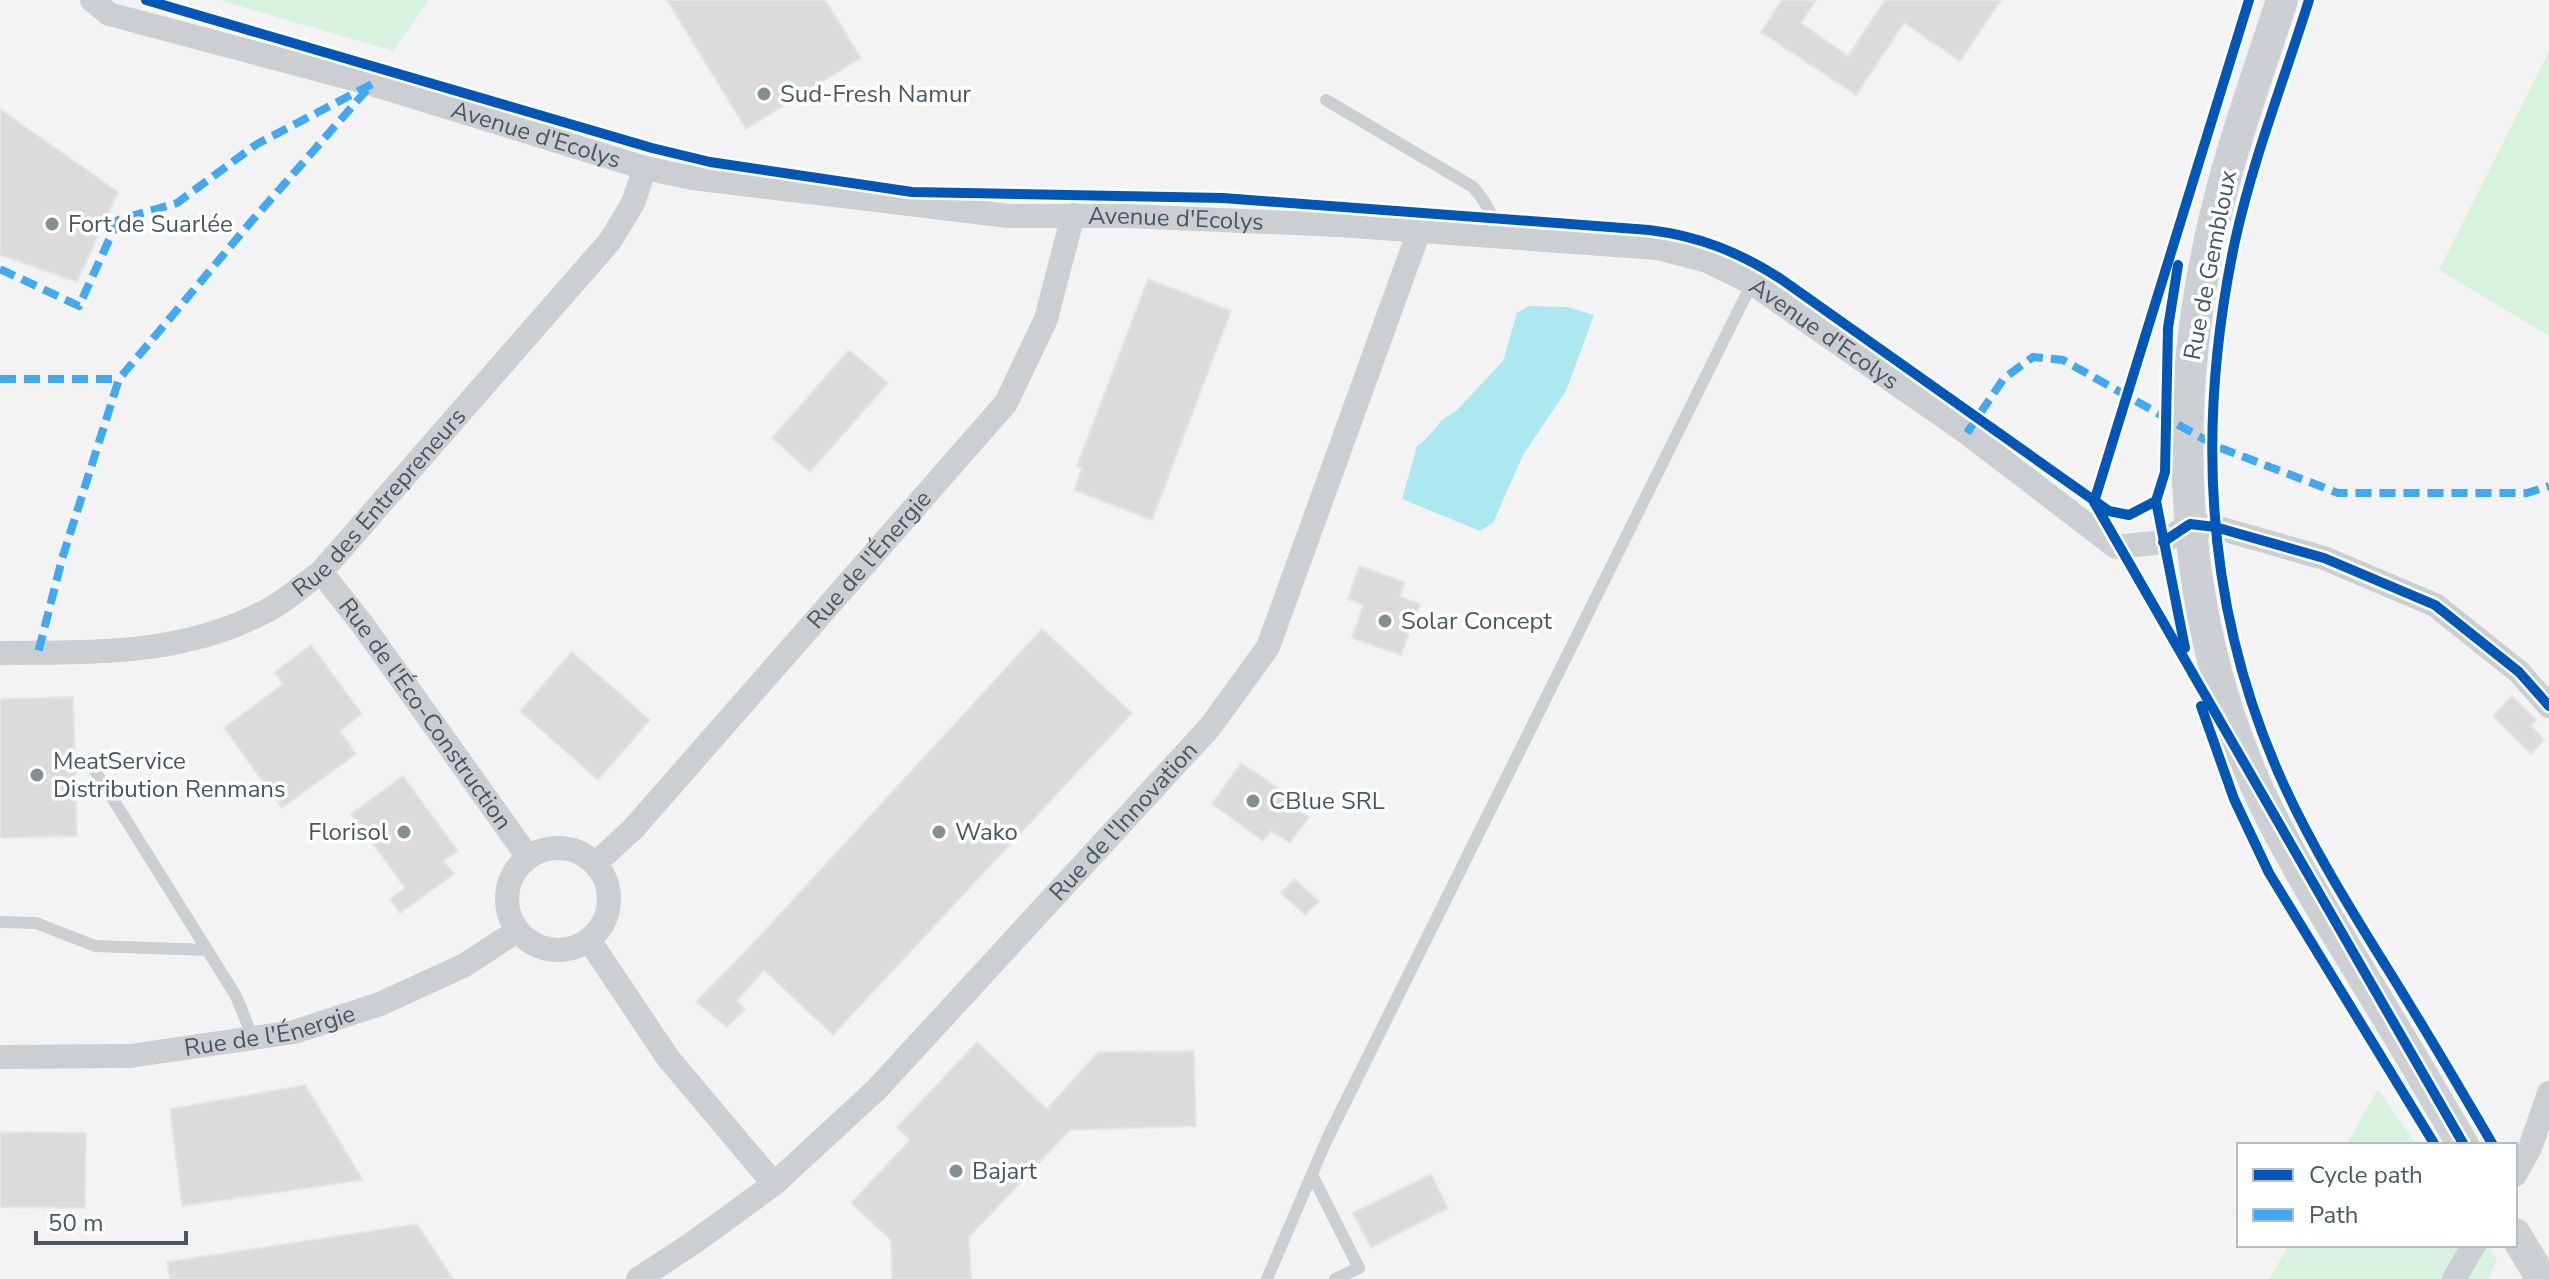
<svg xmlns="http://www.w3.org/2000/svg" width="2549" height="1279" font-family="'Nunito Sans',sans-serif">
  <rect width="100%" height="100%" fill="#f3f3f3"/>
  <path fill="#d7f2df" d="M219,0H429L393,51Z
    M2549,51V336L2439,270Z
    M2378,1089L2417,1145H2346Z
    M2289,1245H2487L2497,1259L2488,1279H2269Z"/>
  <path fill="#ace8f0" d="M1529,306L1567,307L1594,315L1566,391L1523,455L1493,523L1480,531L1402,499L1417,446L1427,438L1442,420L1457,410L1503,361L1517,313Z"/>
  <path fill="#dbdbdc" stroke="#e4e5e6" stroke-width="2" d="M667,0H825L861,58L746,129Z
    M1782,0H1816L1801,23L1848,56L1885,0H2001L1960,61L1904,23L1856,95L1761,32Z
    M0,109L118,192L77,282L0,255Z
    M1148,279L1231,311L1152,520L1074,490L1082,468L1077,466Z
    M849,350L888,383L810,472L772,438Z
    M1359,566L1405,582L1400,597L1420,604L1401,655L1352,638L1363,605L1348,599Z
    M1042,629L1132,713L833,1035L764,970L737,1001L745,1010L727,1027L696,1002L746,951Z
    M311,645L362,714L340,731L356,754L282,808L224,728L283,684L275,672Z
    M572,652L650,720L598,780L520,711Z
    M2512,696L2536,720L2531,726L2544,740L2531,754L2493,716Z
    M73,697L77,836L0,838V699Z
    M1241,763L1294,799L1289,805L1309,817L1290,843L1271,831L1263,841L1212,804Z
    M403,776L458,851L444,861L454,874L400,913L390,899L405,888L351,814Z
    M1294,879L1319,901L1305,915L1281,893Z
    M977,1042L1047,1109L1098,1052L1194,1051L1196,1126L1070,1130L969,1237L971,1279H892L891,1240L851,1203L910,1140L897,1127Z
    M305,1085L363,1180L182,1206L170,1109Z
    M0,1132L86,1133L85,1208L0,1207Z
    M1431,1174L1448,1208L1371,1248L1353,1213Z
    M417,1224L453,1279H170L167,1262Z"/>
  <g fill="none" stroke-linecap="round" stroke-linejoin="round">
    <path stroke="#cccfd1" stroke-width="12" d="M1326,100L1473,187C1487,203 1493,215 1497,236
      M91,764L236,996L253,1038
      M0,922L36,923L95,946L207,950
      M1312,1175L1359,1268L1335,1279
      M1267,1279L1327,1139L1752,283"/>
    <g stroke="#cccfd1" stroke-width="24">
      <path id="s1" d="M92,0L109,14L372,84L645,168L692,178L1009,216H1127L1339,225L1657,248L1707,261L1752,283L1967,433L2116,547L2163,542L2190,524L2215,527L2324,558L2435,605L2519,672L2549,706"/>
      <path id="s2" d="M321,572L362,624L528,857"/>
      <path id="s3" d="M0,653C95,652 184,656 270,609C288,599 304,584 321,572L610,241L633,203L645,168"/>
      <circle cx="558" cy="899" r="51"/>
      <path id="s4" d="M595,864L633,829L1006,403L1046,319L1073,215"/>
      <path d="M589,940L668,1058L774,1184"/>
      <path id="s5" d="M0,1057L130,1056L294,1032L380,1004L465,965L518,930"/>
      <path d="M2515,1175L2530,1148L2549,1093"/>
      <path id="s6" d="M638,1279L693,1243L774,1184L876,1090L1210,727L1268,647L1419,231"/>
      <path d="M2454,1279L2474,1245"/>
    </g>
    <path stroke="#cdd0d2" stroke-width="32" d="M2282,0C2257,78 2228,155 2211,235C2170,421 2180,619 2260,794C2297,872 2344,944 2388,1018C2414,1060 2438,1103 2463,1145
      M2515,1234L2542,1279"/>
    <path stroke="#3fa9f5" stroke-width="8" stroke-dasharray="16 8" stroke-linecap="butt" d="M0,269L79,306L118,220L177,203L257,144L372,84L250,223L119,379L62,559L38,653
      M0,379H119
      M1967,433L2004,378L2033,357L2063,360L2218,447L2338,493H2527L2549,486"/>
    <g stroke="#fff" stroke-width="15">
      <path id="cycleway" d="M146,0L652,148L710,162L912,192L1223,198L1649,230C1699,236 1739,252 1781,279L2109,511L2129,515L2156,501
        M2249,0L2094,502L2464,1145
        M2309,0C2284,80 2253,159 2235,241C2196,426 2204,609 2283,783C2318,860 2364,930 2408,1002C2437,1049 2465,1097 2493,1145
        M2178,265L2168,328L2165,472L2156,501L2185,648
        M2163,542L2190,524L2215,527L2324,558L2435,605L2519,672L2549,706
        M2201,706L2234,799L2269,873L2435,1145"/>
    </g>
    <use href="#cycleway" stroke="#0057b8" stroke-width="10"/>
  </g>
  <g fill="#848e93" stroke="#fff" stroke-width="3">
    <circle cx="764" cy="94" r="8"/>
    <circle cx="52" cy="224" r="8"/>
    <circle cx="1385" cy="621" r="8"/>
    <circle cx="37" cy="775" r="8"/>
    <circle cx="1253" cy="801" r="8"/>
    <circle cx="404" cy="832" r="8"/>
    <circle cx="939" cy="832" r="8"/>
    <circle cx="956" cy="1171" r="8"/>
  </g>
  <g text-anchor="middle" stroke-width="7" stroke-linejoin="round" paint-order="stroke">
    <g font-size="24" fill="#495760" stroke="#fff" text-anchor="start">
      <text x="780" y="102">Sud-Fresh Namur</text>
      <text x="68" y="232">Fort de Suarlée</text>
      <text x="1401" y="629">Solar Concept</text>
      <text x="53" y="769">MeatService<tspan x="53" dy="28">Distribution Renmans</tspan></text>
      <text x="1269" y="809">CBlue SRL</text>
      <text x="388" y="840" text-anchor="end">Florisol</text>
      <text x="955" y="840">Wako</text>
      <text x="972" y="1179">Bajart</text>
    </g>
    <g font-size="24" fill="#495760" stroke="#fff">
      <text dy="8" stroke="none"><textPath href="#s1" startOffset="466">Avenue d'Ecolys</textPath></text>
      <text dy="8" stroke="none"><textPath href="#s1" startOffset="1114">Avenue d'Ecolys</textPath></text>
      <text transform="translate(2210 265) rotate(-79)" y="8">Rue de Gembloux</text>
      <text dy="8" stroke="none"><textPath href="#s1" startOffset="1786">Avenue d'Ecolys</textPath></text>
      <text dy="8" stroke="none"><textPath href="#s3" startOffset="430">Rue des Entrepreneurs</textPath></text>
      <text dy="8" stroke="none"><textPath href="#s4" startOffset="410">Rue de l'Énergie</textPath></text>
      <text dy="8" stroke="none"><textPath href="#s2" startOffset="176">Rue de l'Éco-Construction</textPath></text>
      <text dy="8" stroke="none"><textPath href="#s6" startOffset="670">Rue de l'Innovation</textPath></text>
      <text dy="8" stroke="none"><textPath href="#s5" startOffset="272">Rue de l'Énergie</textPath></text>
    </g>
  </g>
  <rect x="2237" y="1143" width="280" height="104" fill="#ffffff" stroke="#b6bcbf" stroke-width="2"/>
  <rect x="2253" y="1169" width="40" height="12" fill="#0057b8" stroke="#b6bcbf" stroke-width="2"/>
  <text x="2309" y="1183" font-size="24" fill="#495760">Cycle path</text>
  <rect x="2253" y="1209" width="40" height="12" fill="#3fa9f5" stroke="#b6bcbf" stroke-width="2"/>
  <text x="2309" y="1223" font-size="24" fill="#495760">Path</text>
  <path d="M36 1231v12h150v-12" fill="none" stroke="#495760" stroke-width="4"/>
  <text x="48" y="1231" font-size="24" fill="#495760" stroke="#ffffff" stroke-width="6" paint-order="stroke">50 m</text>
</svg>
